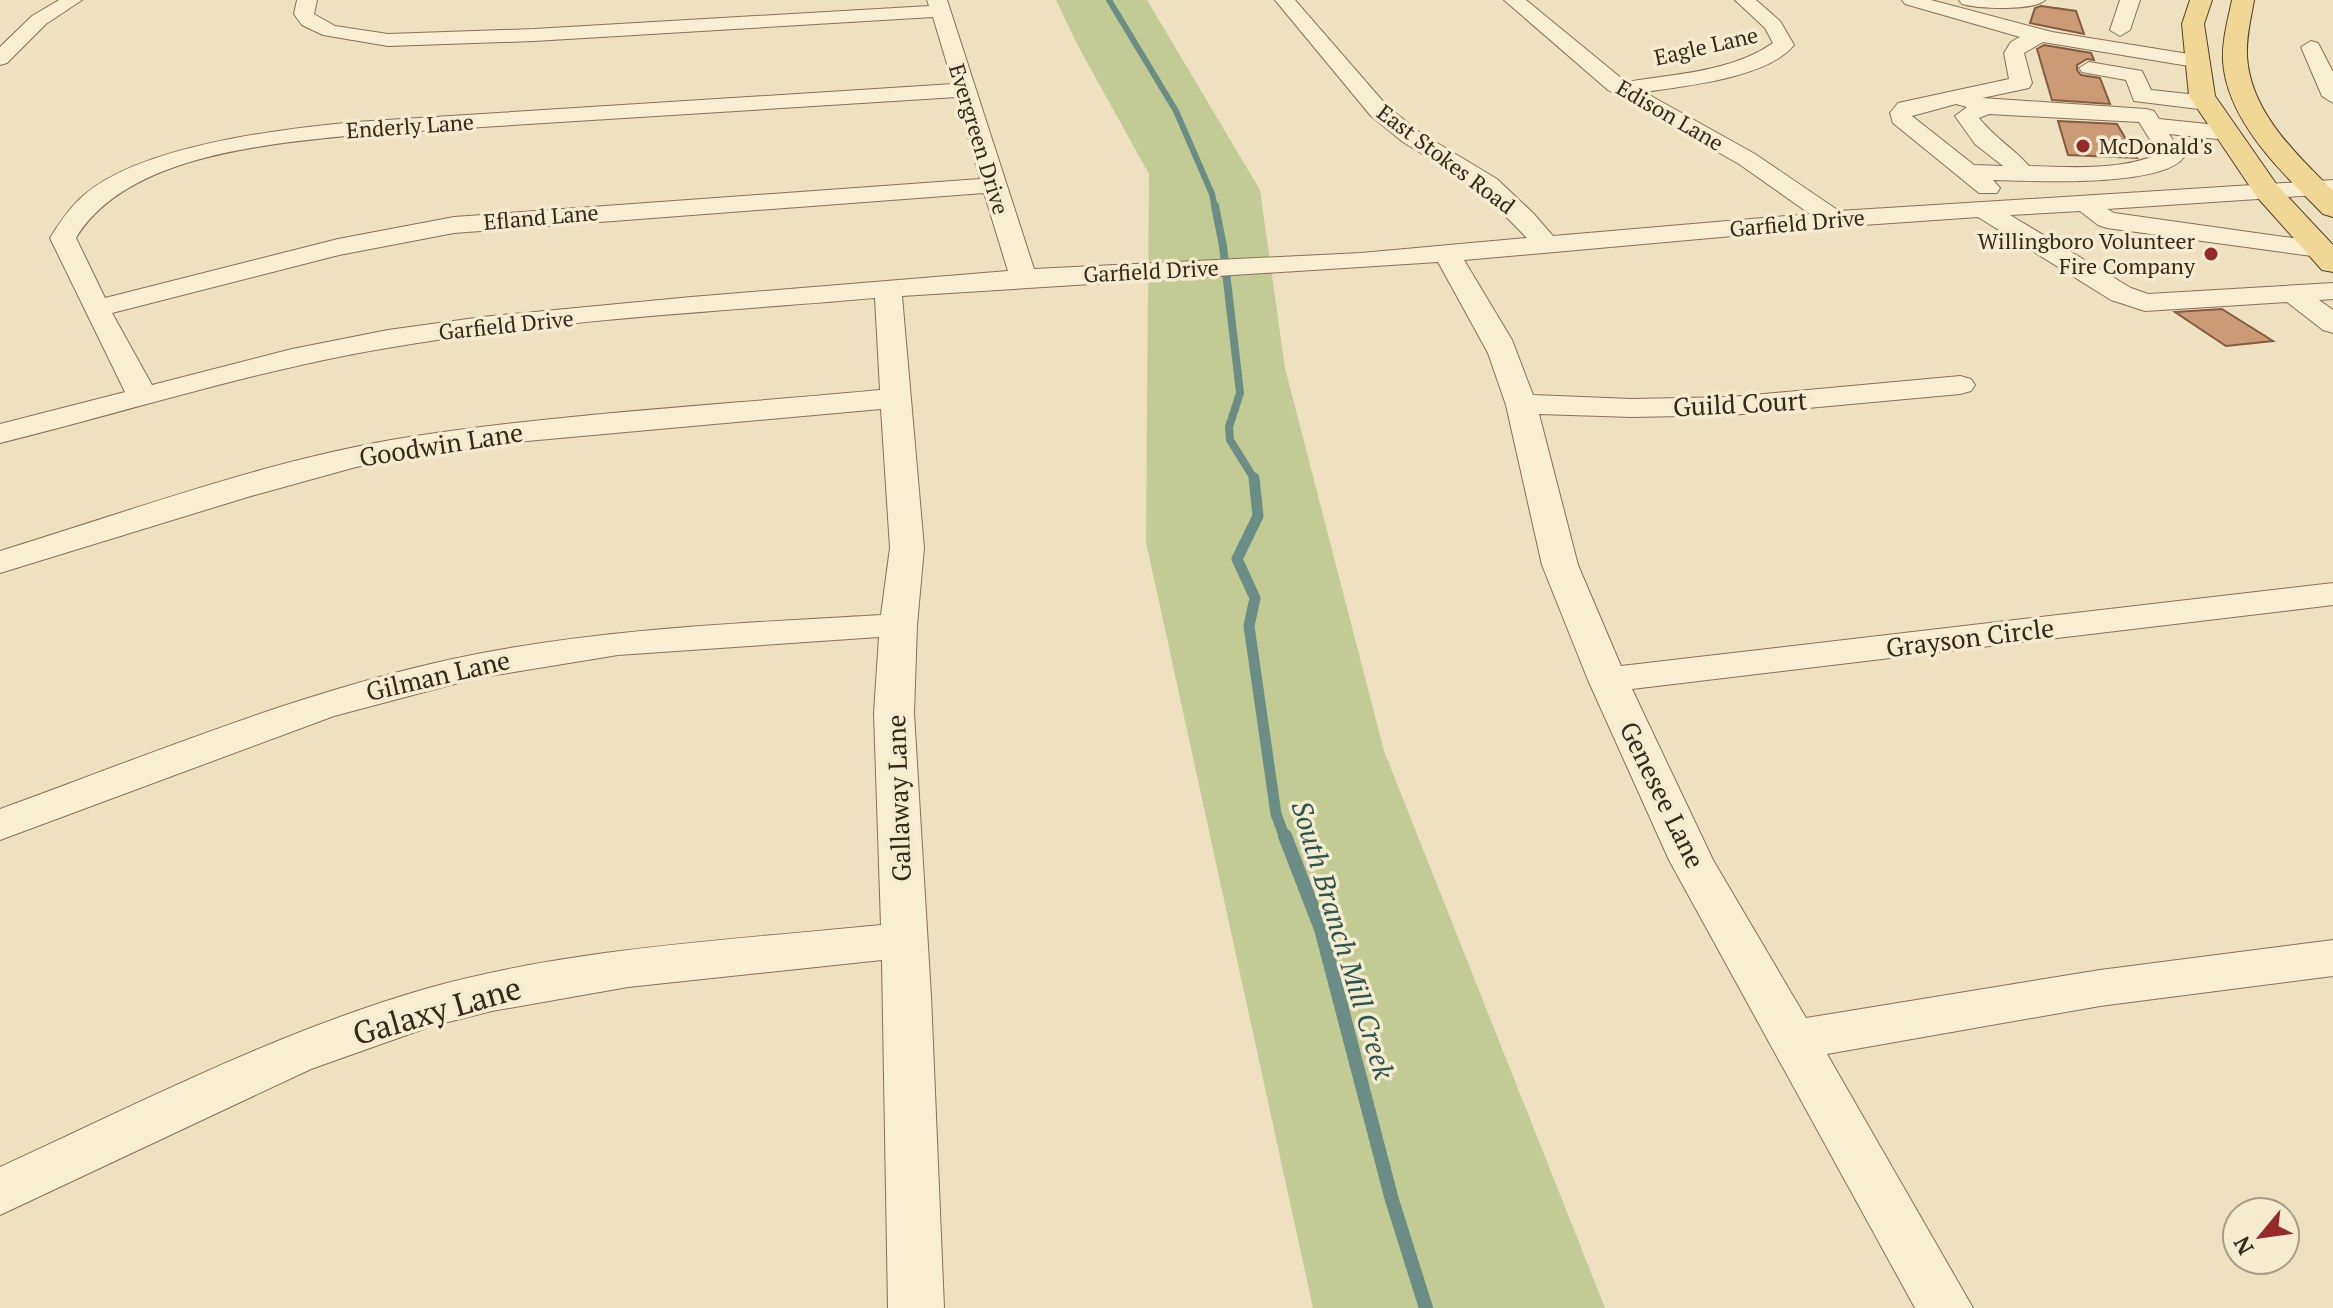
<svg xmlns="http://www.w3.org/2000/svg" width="2333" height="1308" font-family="'PT Serif',serif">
  <rect width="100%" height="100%" fill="#ede1bf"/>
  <path fill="#c3cb94" d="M1056,0H1147L1260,190L1285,368L1384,751L1605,1308H1313L1146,542L1149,174L1078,46Z"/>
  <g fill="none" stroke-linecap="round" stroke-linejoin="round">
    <path stroke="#6a8d85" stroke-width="6" d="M1109,0L1176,111L1212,194L1215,208"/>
    <path stroke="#6a8d85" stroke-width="8" d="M1215,206L1223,246L1240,393L1229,427L1230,440L1255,480"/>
    <path stroke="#6a8d85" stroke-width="11" d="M1254,478L1258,516L1237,559L1255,598L1249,626L1276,814L1285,838"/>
    <path stroke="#6a8d85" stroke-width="14" d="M1285,836L1321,929L1392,1200L1426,1308"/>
  </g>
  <path fill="#cc9b75" stroke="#855c3e" stroke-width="2" d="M2041,6L2076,11L2084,34L2030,23L2035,8Z
    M2044,45L2091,53L2094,60L2087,59L2077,65V70L2081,75L2100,78L2110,104L2052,100L2037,49Z
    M2058,121L2117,124L2137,158L2068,155Z
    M2222,309L2273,341L2226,346L2175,312Z"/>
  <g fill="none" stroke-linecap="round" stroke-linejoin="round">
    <g stroke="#867158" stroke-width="2">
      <path id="minor" d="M59,0H82L46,24L7,63L0,65V47L32,16Z
        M297,0H317L314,14L335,26L388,34L534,29L929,6L927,0H947L1034,269L1361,253L1527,238L1479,189L1403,142L1371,116L1275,0H1295L1387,106L1419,132L1497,179L1533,213L1553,236L1810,214L1739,164L1608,90L1504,0H1526L1626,82C1675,74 1731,72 1773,43L1765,28L1735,0H1756L1780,21L1794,45C1768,78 1684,86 1644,92L1755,154L1839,211L2333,180V194L2107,209L2114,213L2328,243L2332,249L2328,255L2319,257L2107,228L2098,225L2080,211L2010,215L2131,288L2148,294L2333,283V299L2319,300L2333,310V333L2323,330L2287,302L2145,311L2111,300L1978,217L1834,227L1464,260L1512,340L1533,395L1632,399L1731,397L1960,376L1971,379L1975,385L1971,391L1960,394L1731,415L1632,417L1539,414L1578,565L1621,666L2333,583V605L1632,689L1713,860L1806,1018L2100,970L2333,940V976L2100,1006L1827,1054L1973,1308H1915L1669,860L1588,680L1542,565L1506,405L1488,353L1438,262L902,296L924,548L917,625L914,713L931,996L944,1308H888L882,960L628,987L492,1011L432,1026L311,1069L0,1215V1167C139,1103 277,1032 425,989C569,948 732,940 881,925L874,713L879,637L618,655L477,678L334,716L0,840V809C157,752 313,686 477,654C610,628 746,623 881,615L890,548L881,409L516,442L409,457L356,467L251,496L0,573V551C134,510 270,459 409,437C565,413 724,405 880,390L875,298C713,312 548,320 387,348C256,370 129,411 0,443V424L125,392L50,238C60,222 70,207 84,195C142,145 281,129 355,122L953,84L933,17L534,41L388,46L323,35L302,25L294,14ZM957,97L980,179L454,217L338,239L105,298L76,238C126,155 268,144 355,135ZM984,193L1008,271L691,297L482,317L388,330L292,349L152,385L112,313L339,255L454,233Z
        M1902,0H1931L2052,32L2195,55L2205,61L2195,67L2043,42L2024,53L2032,83L2029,88L1982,98L2146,109L2154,111L2159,119L2227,126L2235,128L2238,133L2235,138L2227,140L2169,134L2184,157C2162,188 2030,181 1993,180L2000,188L1997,193H1979L1893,123L1890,113L1898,103L2009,79L2004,53L2011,42L2020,37L1905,4ZM1956,104L1967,107L1955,116L1975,144L2003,166L1974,165L1912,116ZM1989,114L2139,122L2159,154C2120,171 2070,167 2029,166C2013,148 1994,137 1979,118Z
        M1959,0H2045C2034,11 1978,9 1962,4Z
        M2120,0H2140L2130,30L2120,36L2110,30Z
        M2311,41L2318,43L2333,72V103L2322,96L2301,47Z
        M2089,62L2142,71L2151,90L2207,96L2218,103L2207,110L2134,101L2126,80L2082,72L2079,68Z"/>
    </g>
    <g stroke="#533f2c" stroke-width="2">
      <path id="major" d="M2190,0H2212L2204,24L2215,96L2277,185L2333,245V272L2322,270L2257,197L2189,96L2182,24Z
        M2232,0H2254C2251,18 2246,37 2247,56C2250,112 2297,155 2333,191V217L2323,214C2283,173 2227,122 2223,61C2222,40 2228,20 2232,0Z"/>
    </g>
    <use href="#minor" fill="#f8eed2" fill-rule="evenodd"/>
    <use href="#major" fill="#f1d796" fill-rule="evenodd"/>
  </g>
  <g fill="#952a28" stroke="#f5ebcf" stroke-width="3">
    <circle cx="2083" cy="146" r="8"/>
    <circle cx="2211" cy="254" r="8"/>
  </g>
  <g text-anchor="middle" stroke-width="7" stroke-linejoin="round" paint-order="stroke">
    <g font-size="22" fill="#35291c" stroke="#f5ebcf">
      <text transform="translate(1706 46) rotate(-13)" y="8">Eagle Lane</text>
      <text transform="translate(1670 115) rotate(30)" y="8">Edison Lane</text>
      <text transform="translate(410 126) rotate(-4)" y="8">Enderly Lane</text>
      <text transform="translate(979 139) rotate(73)" y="8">Evergreen Drive</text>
      <text transform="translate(1446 159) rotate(37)" y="8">East Stokes Road</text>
      <text transform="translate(541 217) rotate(-5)" y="8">Efland Lane</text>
      <text transform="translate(1797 223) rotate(-5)" y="8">Garfield Drive</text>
      <text transform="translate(1151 271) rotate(-3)" y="8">Garfield Drive</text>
      <text transform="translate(506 325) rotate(-6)" y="8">Garfield Drive</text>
    </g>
    <g font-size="22" fill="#35291c" stroke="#f5ebcf" text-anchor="start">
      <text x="2099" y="154">McDonald's</text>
      <text x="2195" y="249" text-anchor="end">Willingboro Volunteer<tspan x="2195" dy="25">Fire Company</tspan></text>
    </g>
    <g font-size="26" fill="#35291c" stroke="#f5ebcf">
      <text transform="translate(1740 404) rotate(-3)" y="9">Guild Court</text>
      <text transform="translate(441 445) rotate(-9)" y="9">Goodwin Lane</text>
      <text transform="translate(1970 638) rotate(-7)" y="9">Grayson Circle</text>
      <text transform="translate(438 676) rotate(-13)" y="9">Gilman Lane</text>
      <text transform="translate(1662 795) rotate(64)" y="9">Genesee Lane</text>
      <text transform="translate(899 798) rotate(-92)" y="9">Gallaway Lane</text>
    </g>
    <g font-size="28" font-style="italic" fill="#2b5554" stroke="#f5ebcf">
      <text transform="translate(1343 940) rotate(73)" y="10">South Branch Mill Creek</text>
    </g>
    <g font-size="32" fill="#35291c" stroke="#f5ebcf">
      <text transform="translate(437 1011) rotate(-16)" y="11">Galaxy Lane</text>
    </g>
  </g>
  <g transform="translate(2261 1236) rotate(241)"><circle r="38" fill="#f5ebcf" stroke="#a89d87" stroke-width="2"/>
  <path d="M0-6L14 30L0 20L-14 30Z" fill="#952a28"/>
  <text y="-12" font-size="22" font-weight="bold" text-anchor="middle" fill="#35291c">N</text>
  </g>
</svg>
